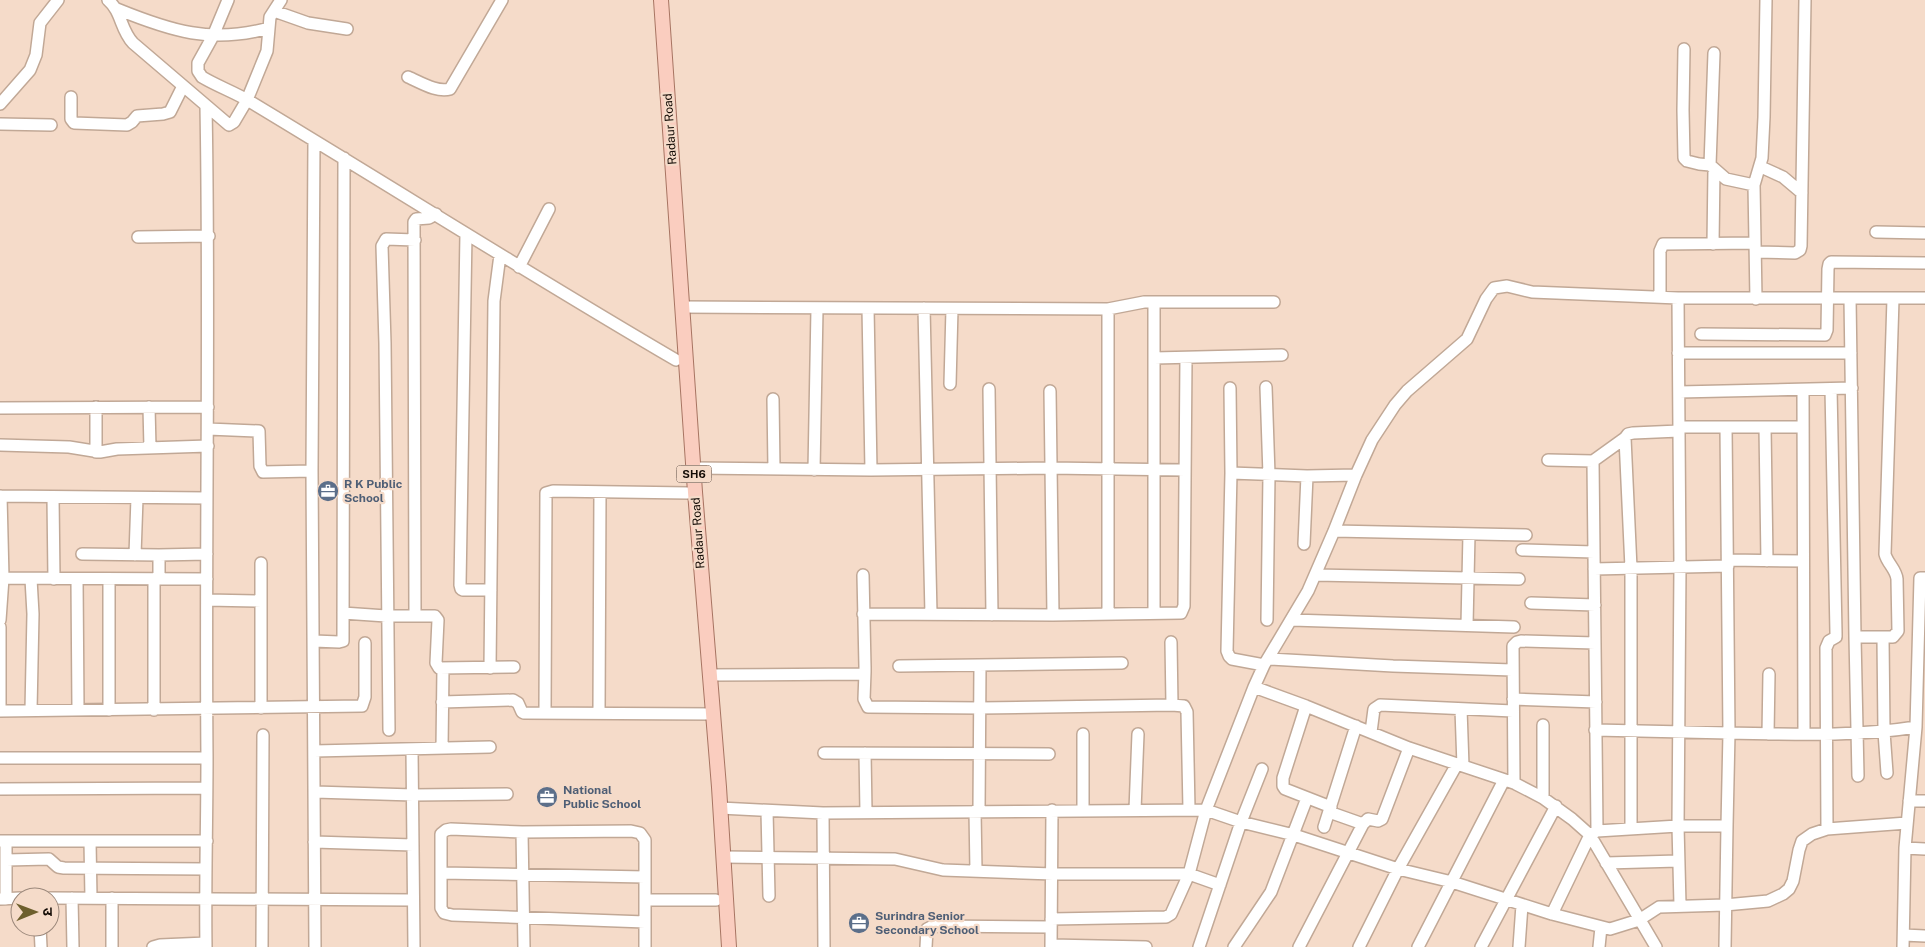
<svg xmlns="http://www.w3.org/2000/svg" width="1925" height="947" font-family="'Public Sans','Noto Sans Devanagari',sans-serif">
  <rect width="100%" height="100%" fill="#f5dbc9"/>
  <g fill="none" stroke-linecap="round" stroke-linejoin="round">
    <g stroke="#c1a896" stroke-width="14">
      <path id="minor" d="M108,0C122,12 120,29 133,43L229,125L234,122L247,100L267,51L270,17L281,0
        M228,0L213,36L198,63V71L202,77C217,86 234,92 249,101C392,187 532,276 676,360
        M117,9C171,31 211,44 269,28
        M274,11L308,23L347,29
        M1684,49L1683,110L1684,158L1687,161L1699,164L1710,165L1726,179L1754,185
        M408,77C420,82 437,93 450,89L502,0
        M71,97V119L74,123L127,125L132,122L137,116L163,114L170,112L183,86
        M0,104L30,70L36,55L40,23L58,0
        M206,106C210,323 205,540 207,757C207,820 205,884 206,947
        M0,124L51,125
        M1710,165L1714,53
        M1761,167L1783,177L1802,193
        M1876,232L1925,233
        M466,234L460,585L461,589L463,590H491
        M138,237L209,236
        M1713,244L1714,169
        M1756,252L1795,253L1800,250L1801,246L1805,0
        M519,267L549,209
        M1660,297V251L1663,244L1755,243
        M1678,298L1680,567L1678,826L1680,905
        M1850,298L1855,637L1858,776
        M1756,299L1754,185L1762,158L1764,117L1766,0
        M1154,302V612
        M682,307L1108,309L1144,302H1274
        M868,308L871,470
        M924,308L931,614
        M1701,334L1825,335L1827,330L1828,269L1829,264L1831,262L1925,263
        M1678,353H1851
        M1154,358L1282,355
        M950,384L952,309
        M1266,387L1269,475L1267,620
        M1230,388L1231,473L1227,651L1229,656L1232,659L1264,665
        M989,389L992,615
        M1803,390L1804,734
        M1050,391L1053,615
        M1679,392L1852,388
        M773,399L774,469
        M149,407L150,448
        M0,408L208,407
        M1679,427H1803
        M1765,427L1767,561
        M208,429L259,431L260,466L263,472L312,471L314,141
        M0,445L69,447L100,452L117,449L208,446
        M96,452V407
        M1548,460L1593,461L1625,438
        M694,468L871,470L1050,468L1185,470
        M814,470L817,309
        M312,471L315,947
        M1231,473L1307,476L1356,475
        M0,496L207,498
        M53,497L54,579
        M1334,531L1526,535
        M1304,544L1307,476
        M1522,550L1594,552
        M82,554L159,555V579
        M135,555L137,498
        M159,555L207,554
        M1728,560L1803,561
        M1594,569L1728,566
        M1315,575L1519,579
        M0,578L207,579
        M31,579L33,614L31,710
        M77,579L78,710
        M154,579V710
        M207,600L261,601
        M1531,603L1595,605
        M343,613L386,616H435L438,620L436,663L439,668L514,667
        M1108,613V309
        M863,614L1053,615L1181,613L1184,606L1186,358
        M415,615L414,222L416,219L429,218L436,214
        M0,620L3,578L1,496
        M1292,620L1514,627
        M1467,625L1469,534
        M0,627V711
        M1855,637H1893L1898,631L1897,579C1896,569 1887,563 1885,554L1893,299
        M1883,638L1884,732L1887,773
        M314,641L339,642L343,641V637L344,158
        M1171,642L1172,705
        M1268,659L1393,666L1512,670
        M899,666L1122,663
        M490,668L494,301L500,255
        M865,672L864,699L868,707L980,708L1172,705L1184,706L1187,712L1189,809
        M710,675L862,674L865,672V667L863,575
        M1254,687L1306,706L1409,748L1514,783L1543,798L1572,819L1590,835L1656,947
        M1513,699L1596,702
        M442,702L513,700L518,703L522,712L524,713L713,714
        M1306,706L1283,778V786L1285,789L1331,807
        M261,708V563
        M1461,709L1463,766
        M109,710V579
        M0,711L362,706L365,697V643
        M545,712L546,493L553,491L688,493
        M599,713L600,492
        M389,730L385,343L382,246L386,239L415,240
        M1595,730L1729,733L1726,427
        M1371,732L1374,709L1380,705L1513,711
        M1768,734L1769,674
        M442,748L443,668
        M412,749L414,947
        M314,751L490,747
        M824,753L1049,754
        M865,753L866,812
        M0,758H207
        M1514,783L1513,646L1517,642L1521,641L1595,643
        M0,789L206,788
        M315,792L413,795L507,794
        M1543,798V725
        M1909,801H1925
        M720,808L823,813L1206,810L1241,822L1294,835L1398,869L1452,882L1552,914L1610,929L1639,920L1659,907L1725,905L1768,901L1783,894L1789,889L1793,881L1799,850L1802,841L1812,834L1827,829L1907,823
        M1083,810V734
        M1135,810L1138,734
        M767,811L769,896
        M975,811L976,871
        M979,811L980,665
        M1329,812L1363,824
        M823,813L824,947
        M1324,827L1356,726
        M1631,828V568L1625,438L1628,434L1633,433L1679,431
        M1827,829L1826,648L1829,641L1836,637V633L1831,389
        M1597,831L1678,826H1727L1729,733C1791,734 1854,737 1916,727
        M522,832L524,947
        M0,841H207
        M6,841V899
        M90,841L91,898
        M314,842L413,845
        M1905,848L1925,849
        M724,857L895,859L943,870L1053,874H1189L1220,885
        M6,860L49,859L58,867L64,868L206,869
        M1606,863L1678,861
        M442,873L645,877
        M50,898L413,900
        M72,898L73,947
        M0,899L20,898
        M645,900H716
        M1552,914L1590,835L1597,831L1593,461
        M1051,919L1166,917L1171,914L1189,874L1206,810L1254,687L1264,665L1308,591L1334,531L1356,475L1372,440L1395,405L1407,391L1467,339L1486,299L1494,288L1507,286L1532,292L1678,298H1925
        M645,922L452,915L444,913L441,908V834L446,830L451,829L522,832L631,831L640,833L645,840V947
        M40,927L41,947
        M1904,935L1925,936
        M1051,945L1146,947
        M112,947V898
        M153,947L160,945L206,943
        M262,947L263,735
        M926,947L927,929L933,926L1051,927
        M1051,947L1052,810
        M1199,947L1241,822L1262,769
        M1234,947L1271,892L1307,798
        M1299,947L1363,824L1368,819L1378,821L1382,819L1409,748
        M1359,947L1398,869L1457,764
        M1418,947L1504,780
        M1481,947L1556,806
        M1519,947L1522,905
        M1599,947L1601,927
        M1725,947L1727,826
        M1903,947L1905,848L1916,727L1920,578H1925"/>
    </g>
    <g stroke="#a77462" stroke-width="16">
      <path id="major" d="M661,0L695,492L719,787L729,947"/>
    </g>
    <use href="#minor" stroke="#fff" stroke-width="11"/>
    <use href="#major" stroke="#facdbf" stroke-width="14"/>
  </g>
  <defs>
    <g id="office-disc" transform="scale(1.125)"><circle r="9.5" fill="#5c6f8a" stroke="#f5dbc9"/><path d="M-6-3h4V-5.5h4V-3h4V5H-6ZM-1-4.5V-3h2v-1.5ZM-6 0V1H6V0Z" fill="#fff"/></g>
  </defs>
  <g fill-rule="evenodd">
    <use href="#office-disc" x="328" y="491"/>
    <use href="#office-disc" x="547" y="797"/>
    <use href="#office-disc" x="859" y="923"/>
  </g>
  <g text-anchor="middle" stroke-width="4.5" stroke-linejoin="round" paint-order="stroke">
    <rect fill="#f5dbc9" stroke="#574940" stroke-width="1" x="676.5" y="465.5" width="35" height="17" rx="4"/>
    <g font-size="11" font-weight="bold" fill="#130b05">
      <text x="694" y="478">SH6</text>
    </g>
    <g font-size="12" fill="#130b05" stroke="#f5dbc9">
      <text transform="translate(670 129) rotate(-94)" y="4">Radaur Road</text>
      <text transform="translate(698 533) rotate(-94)" y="4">Radaur Road</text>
    </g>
    <g font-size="12" font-weight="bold" fill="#4e5e75" stroke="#f5dbc9" text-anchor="start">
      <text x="344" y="488">R K Public<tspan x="344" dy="14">School</tspan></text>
      <text x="563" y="794">National<tspan x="563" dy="14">Public School</tspan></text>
      <text x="875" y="920">Surindra Senior<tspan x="875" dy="14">Secondary School</tspan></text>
    </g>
  </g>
  <g transform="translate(35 912) rotate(89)"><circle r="24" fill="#f5dbc9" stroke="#9b887b"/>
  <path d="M0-4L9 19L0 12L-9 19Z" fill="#6d5f2d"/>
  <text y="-8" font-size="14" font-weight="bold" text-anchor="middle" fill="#130b05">उ</text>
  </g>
</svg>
